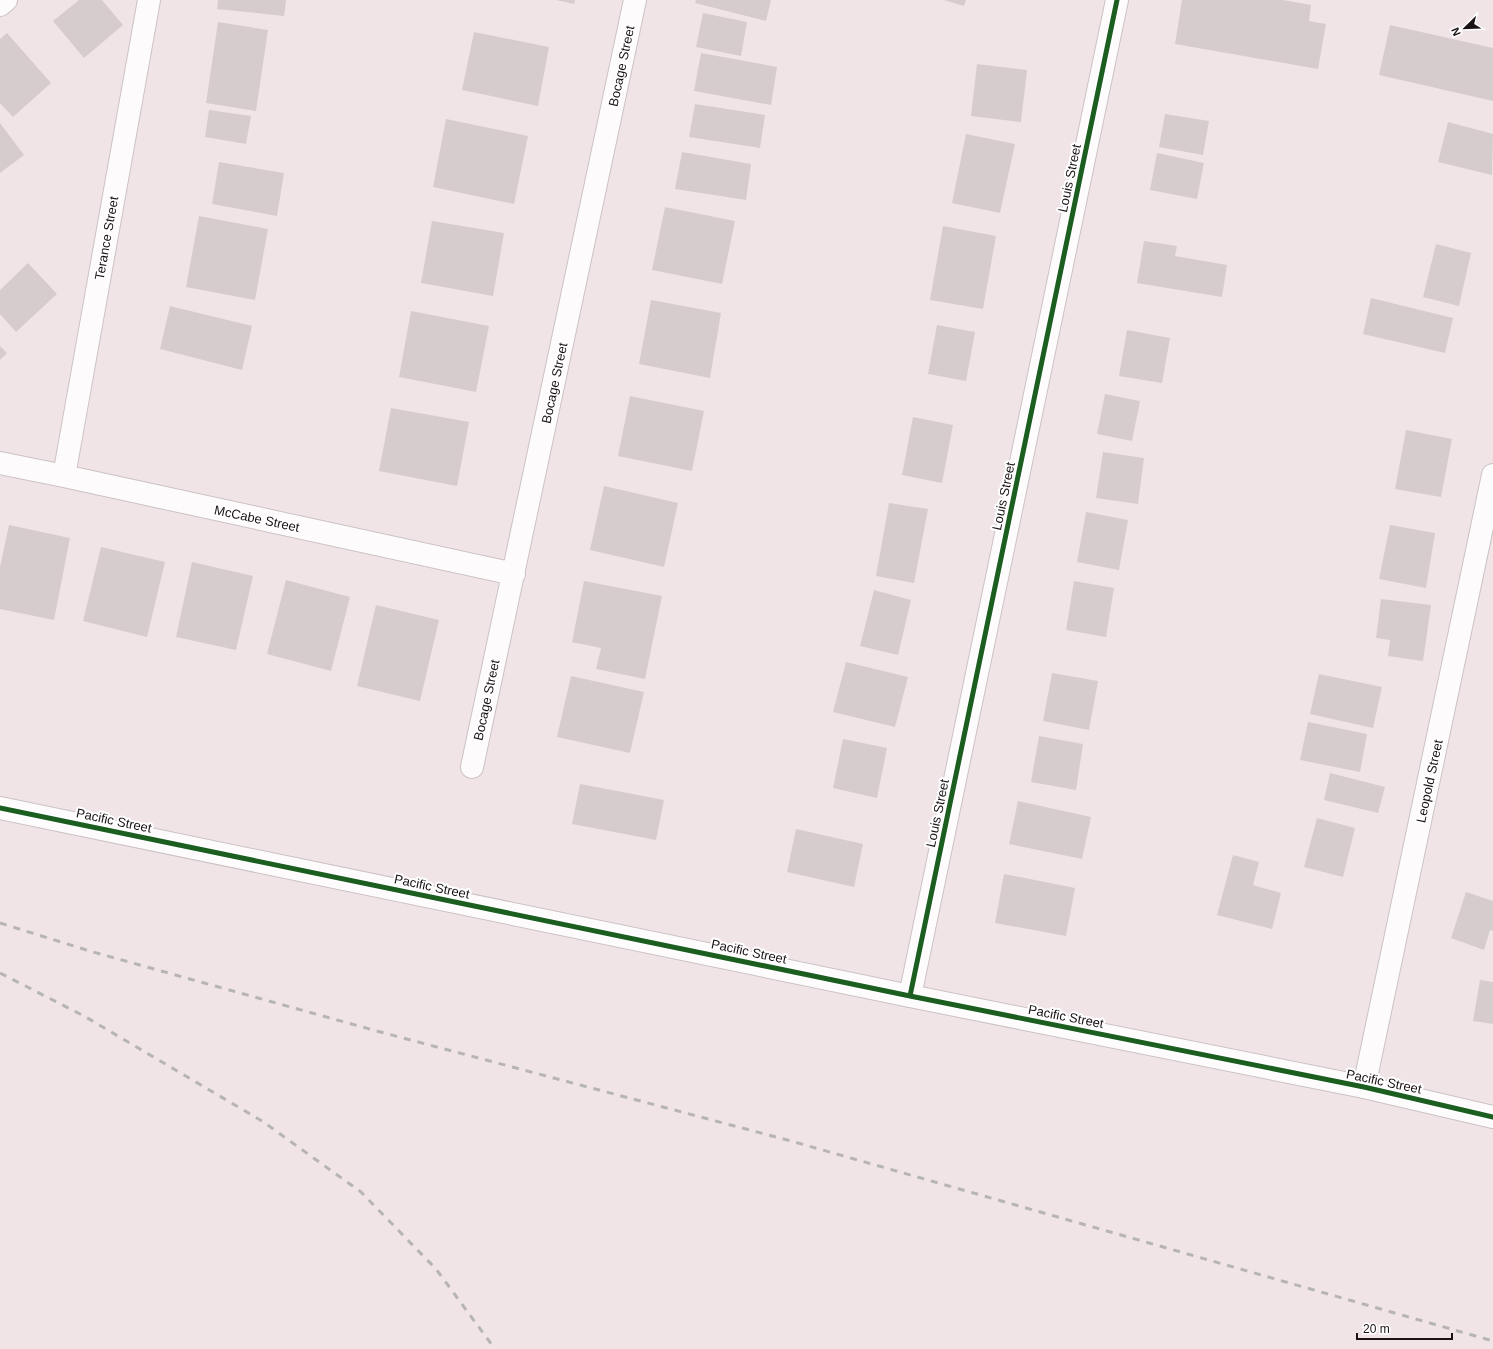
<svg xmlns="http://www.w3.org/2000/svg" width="1493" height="1349" font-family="Arial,sans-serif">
  <rect width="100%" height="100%" fill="#f0e4e7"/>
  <path fill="#d6ccce" d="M79,0H102L123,25L84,58L53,21Z
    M218,0H286L284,16L217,9Z
    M556,0H575L574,4Z
    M696,0H771L766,21L695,3Z
    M944,0H966L964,6Z
    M1182,0H1283L1311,5L1309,21L1326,24L1318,69L1175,44Z
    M703,13L747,22L741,56L696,47Z
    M218,22L268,30L256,111L206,103Z
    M1390,25L1493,48V101L1379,75Z
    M474,32L549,47L538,106L462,90Z
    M7,33L51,83L13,117L0,103V39Z
    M701,53L777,67L771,105L694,91Z
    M977,64L1027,70L1021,122L971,116Z
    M695,104L765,115L760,148L689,137Z
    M209,110L251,116L246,144L205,137Z
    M1165,114L1209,121L1203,155L1159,147Z
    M446,119L528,136L514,204L433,187Z
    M1448,122L1493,134L1492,175L1438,162Z
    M0,123L24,155L0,173Z
    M966,134L1015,144L1000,213L952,203Z
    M682,152L751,164L746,200L675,189Z
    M1157,153L1204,163L1197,199L1150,190Z
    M219,162L284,173L277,216L212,204Z
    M665,207L735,221L722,284L652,270Z
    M199,216L268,229L255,300L186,287Z
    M432,221L504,233L493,296L421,283Z
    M943,226L996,236L983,309L930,300Z
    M1144,241L1177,246L1175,256L1227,265L1222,297L1137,283Z
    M1436,244L1471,253L1459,306L1423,297Z
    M28,263L57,294L16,332L0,314V290Z
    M1371,298L1453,318L1445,353L1363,334Z
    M651,300L721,313L710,378L639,364Z
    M170,306L252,326L242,370L160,349Z
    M411,311L489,326L476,392L399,377Z
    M937,325L975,332L966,381L928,374Z
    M1127,330L1170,338L1162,383L1119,376Z
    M0,346L7,353L0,360Z
    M1105,394L1140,401L1132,441L1097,434Z
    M630,396L704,411L692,471L618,456Z
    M391,408L469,422L457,486L379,471Z
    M913,417L953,425L942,483L902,475Z
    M1406,430L1452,439L1441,497L1395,489Z
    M1103,452L1144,458L1138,504L1096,498Z
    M604,486L678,503L664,567L590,550Z
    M889,503L928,509L914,583L876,576Z
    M1086,512L1128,520L1119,570L1077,562Z
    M9,525L70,538L54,620L0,609V567Z
    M1390,525L1435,533L1426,588L1379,579Z
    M101,547L165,562L147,637L83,621Z
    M192,562L253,576L236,650L176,637Z
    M286,580L350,597L331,671L267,654Z
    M584,581L662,596L645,679L596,669L601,648L572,642Z
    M1074,581L1114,588L1106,637L1066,630Z
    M874,590L911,600L898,655L860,646Z
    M1381,599L1431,605L1423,661L1388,656L1390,640L1376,638Z
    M376,605L439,620L420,701L357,686Z
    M846,662L908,677L895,727L833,712Z
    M1052,673L1098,681L1089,730L1043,721Z
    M1319,674L1382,687L1373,728L1310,714Z
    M571,676L644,692L630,753L557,737Z
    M1308,722L1367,734L1360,772L1300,760Z
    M1039,736L1083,744L1076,790L1031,782Z
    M843,739L887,748L877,798L833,788Z
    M1330,773L1385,787L1378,813L1324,800Z
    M580,784L664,800L656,840L572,824Z
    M1018,801L1091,817L1082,859L1009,844Z
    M1317,818L1355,828L1343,877L1304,867Z
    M796,829L863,844L854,887L787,872Z
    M1233,855L1259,862L1253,885L1281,893L1272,929L1217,915Z
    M1004,874L1075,888L1066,936L995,923Z
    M1466,892L1493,901V931L1490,930L1484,950L1451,938Z
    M1480,980L1493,982V1024L1473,1021Z"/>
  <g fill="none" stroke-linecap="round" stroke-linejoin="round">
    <g stroke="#ccc2c5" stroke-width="24">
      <path id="street" d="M0,463L64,476L514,574
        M64,476L149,0
        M472,767L635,0
        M910,996L1117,0
        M1364,1087L1493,475"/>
    </g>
    <g stroke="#ccc2c5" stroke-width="24">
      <path id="secondary" d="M0,5L6,0
        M0,808L910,996L1364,1087L1493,1117"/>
    </g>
    <use href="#street" stroke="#fdfbfb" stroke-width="22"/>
    <use href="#secondary" stroke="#fdfbfb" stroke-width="22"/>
    <path stroke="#b7b4b5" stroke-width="3" stroke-dasharray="7 7" stroke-linecap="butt" d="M0,923L93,952L373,1030L791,1141L1493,1341
      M0,973L84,1016L262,1121L361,1192L436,1269L495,1349"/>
    <g stroke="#fff" stroke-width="8">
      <path id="cycleway" d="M0,808L910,996L1364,1087L1493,1117
        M910,996L1117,0"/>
    </g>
    <use href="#cycleway" stroke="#1b5e20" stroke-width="5"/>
  </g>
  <g text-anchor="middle" stroke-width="4" stroke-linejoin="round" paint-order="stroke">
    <g font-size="13" fill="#1a1215" stroke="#fff">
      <text transform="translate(621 66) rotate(-78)" y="5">Bocage Street</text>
      <text transform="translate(1069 178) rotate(-78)" y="5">Louis Street</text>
      <text transform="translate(106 238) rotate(-80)" y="5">Terance Street</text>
      <text transform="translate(554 383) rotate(-78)" y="5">Bocage Street</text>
      <text transform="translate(1003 496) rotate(-78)" y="5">Louis Street</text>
      <text transform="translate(257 518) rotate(12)" y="5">McCabe Street</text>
      <text transform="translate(486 700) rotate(-78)" y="5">Bocage Street</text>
      <text transform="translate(1429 781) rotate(-78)" y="5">Leopold Street</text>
      <text transform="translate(937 813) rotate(-78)" y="5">Louis Street</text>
      <text transform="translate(114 820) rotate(12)" y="5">Pacific Street</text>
      <text transform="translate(432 886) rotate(12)" y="5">Pacific Street</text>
      <text transform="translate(749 951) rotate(12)" y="5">Pacific Street</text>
      <text transform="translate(1066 1016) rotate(11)" y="5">Pacific Street</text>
      <text transform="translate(1384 1081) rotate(12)" y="5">Pacific Street</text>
    </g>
  </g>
  <g transform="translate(1465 28) rotate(247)" stroke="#ffffff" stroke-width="3" paint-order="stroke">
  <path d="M0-3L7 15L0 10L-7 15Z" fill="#1a1215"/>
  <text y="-6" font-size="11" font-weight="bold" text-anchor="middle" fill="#1a1215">N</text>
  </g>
  <path d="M1357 1333v6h95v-6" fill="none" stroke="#1a1215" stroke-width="2"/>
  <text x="1363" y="1333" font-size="12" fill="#1a1215" stroke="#ffffff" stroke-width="3" paint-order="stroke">20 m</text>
</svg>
